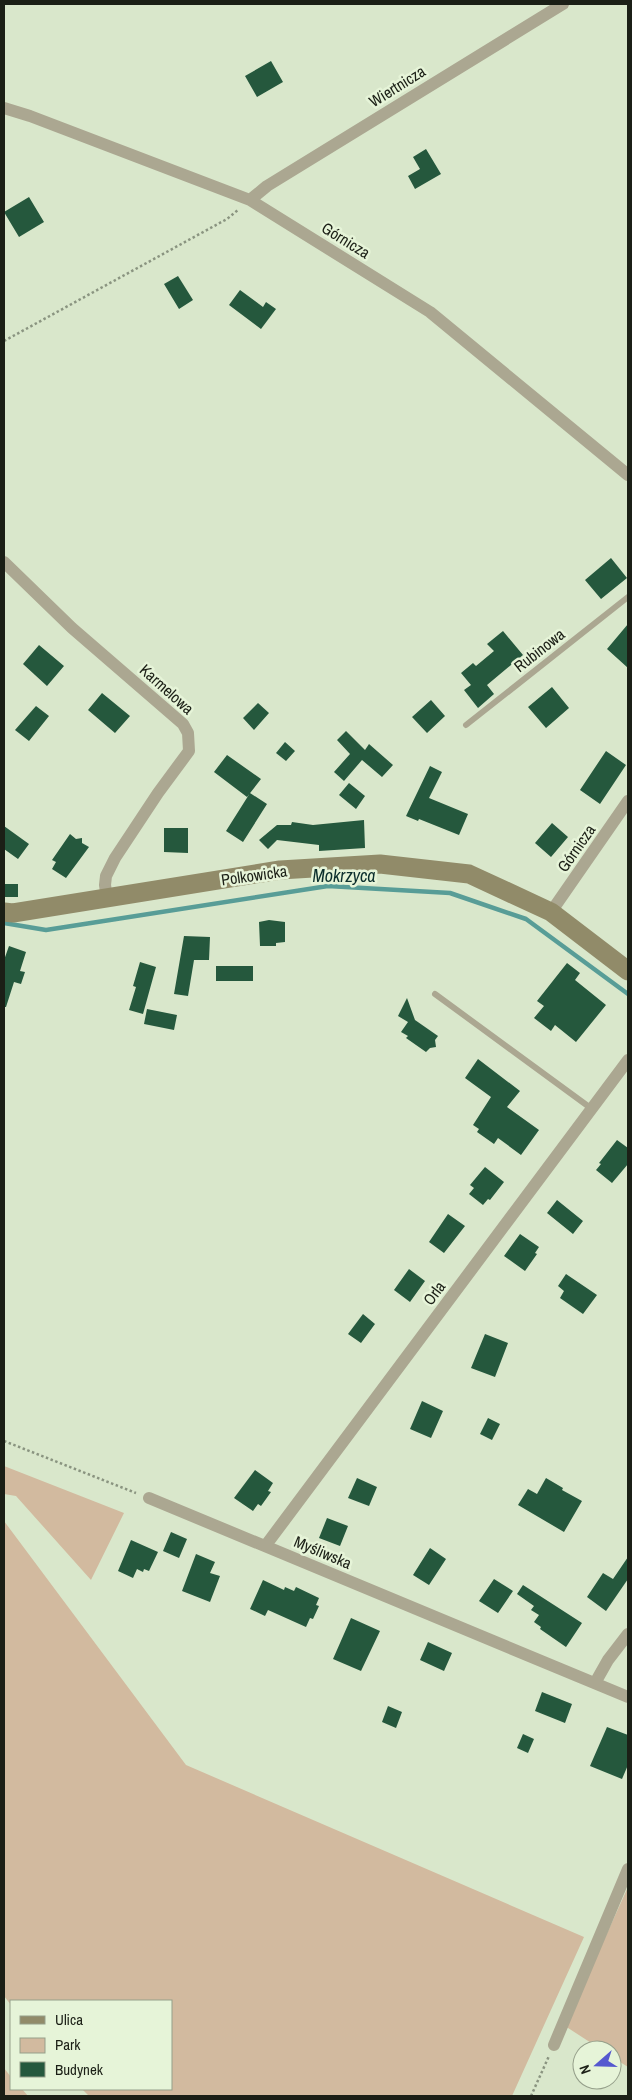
<svg xmlns="http://www.w3.org/2000/svg" width="632" height="2100" font-family="'Archivo Narrow',sans-serif">
  <rect width="100%" height="100%" fill="#d9e7cb"/>
  <path fill="#d2ba9f" d="M4,1466L124,1513L91,1580L16,1496L4,1494Z
    M4,1521L186,1765L584,1937L512,2096H89L82,2089H171V2001H11V2005L4,1996Z
    M628,1887V2067L612,2057V2050H602L565,2026Z
    M4,2068L11,2077V2089H22L28,2096H4Z"/>
  <g fill="none" stroke-linecap="round" stroke-linejoin="round">
    <path stroke="#589d97" stroke-width="4.5" d="M4,923L46,930L328,886L450,893L526,919L628,994"/>
  </g>
  <path fill="#25583d" d="M271,61L283,82L257,97L245,76Z
    M426,149L441,174L415,189L408,176L420,169L413,157Z
    M29,197L44,222L19,237L4,212Z
    M178,276L193,300L179,309L164,284Z
    M240,290L263,307L266,302L276,309L261,329L229,305Z
    M611,558L627,578L601,599L585,580Z
    M628,624V668L607,649Z
    M503,631L523,655L487,685L494,694L478,708L464,690L471,685L461,673L473,663L476,666L494,651L487,644Z
    M39,645L64,666L47,686L23,664Z
    M552,687L569,708L546,728L528,707Z
    M102,693L130,716L115,733L88,710Z
    M431,700L445,716L427,733L412,717Z
    M258,703L269,713L254,730L243,718Z
    M36,706L49,716L29,741L15,730Z
    M346,731L365,750L369,744L393,765L382,777L362,760L344,781L334,772L350,754L337,740Z
    M285,742L295,751L286,761L276,753Z
    M606,751L626,765L600,804L580,790Z
    M227,755L261,779L247,797L214,772Z
    M430,766L442,772L429,798L468,814L459,835L419,819L418,821L406,816Z
    M349,783L365,796L356,809L339,795Z
    M250,793L267,804L243,842L226,831Z
    M364,820L365,848L319,851V845L277,840L268,849L259,840L277,825H291L292,822L313,825Z
    M552,823L568,837L551,857L535,843Z
    M4,826L29,844L18,859L4,849Z
    M164,828H188V853L164,852Z
    M70,834L76,839L82,838V843L89,847L66,878L52,869L56,862L52,860Z
    M4,884H18V897H4Z
    M269,920L285,922V942L276,943V946H260L259,922Z
    M184,936L210,937L209,960H194L188,996L174,994Z
    M9,946L26,952L20,971L25,972L21,984L14,982L6,1007H4V960Z
    M140,962L156,967L143,1014L129,1010L136,987L133,986Z
    M567,963L580,973L575,980L606,1005L576,1042L555,1025L551,1031L534,1018L544,1006L537,1001Z
    M216,966H253V981H216Z
    M407,998L415,1020L438,1036L435,1040L436,1047L430,1048L426,1052L406,1038L408,1036L401,1032L408,1022L398,1016Z
    M147,1009L177,1015L174,1030L144,1024Z
    M478,1059L520,1091L507,1107L539,1130L521,1155L498,1138L494,1144L477,1132L479,1129L473,1125L491,1097L465,1078Z
    M617,1140L628,1148V1164L612,1183L596,1170L601,1164L599,1163Z
    M485,1167L504,1182L490,1200L488,1199L483,1205L469,1194L474,1188L470,1185Z
    M557,1200L583,1221L573,1234L547,1213Z
    M448,1214L465,1226L444,1253L429,1242Z
    M520,1234L539,1247L535,1253L537,1254L525,1271L504,1256Z
    M409,1269L425,1281L410,1302L394,1290Z
    M566,1274L597,1295L583,1314L560,1298L564,1291L558,1286Z
    M363,1314L375,1324L361,1343L348,1334Z
    M485,1334L508,1343L495,1377L471,1368Z
    M422,1401L443,1411L431,1438L410,1429Z
    M488,1418L500,1424L492,1440L480,1434Z
    M255,1470L273,1483L268,1491L271,1492L261,1506L258,1504L253,1511L234,1498Z
    M357,1478L377,1487L369,1506L348,1498Z
    M546,1478L563,1488L562,1490L582,1501L564,1532L518,1505L528,1489L537,1494Z
    M327,1518L348,1526L340,1546L319,1538Z
    M171,1532L187,1539L179,1558L163,1551Z
    M131,1540L158,1552L149,1571L144,1569L143,1572L137,1569L133,1578L118,1571Z
    M430,1548L446,1559L429,1585L413,1575Z
    M196,1554L215,1562L210,1573L220,1576L210,1602L182,1591Z
    M628,1557V1579L606,1611L587,1597L603,1573L613,1579Z
    M494,1579L513,1591L498,1613L479,1601Z
    M263,1580L284,1590L285,1587L294,1591L296,1587L319,1598L316,1605L319,1606L313,1619L310,1618L306,1627L268,1610L265,1616L250,1609Z
    M523,1585L582,1623L566,1647L540,1629L541,1627L534,1622L539,1615L531,1610L534,1606L517,1594Z
    M351,1618L380,1631L361,1671L333,1659Z
    M428,1642L452,1653L444,1671L420,1660Z
    M542,1692L572,1704L565,1723L535,1711Z
    M388,1706L402,1712L396,1728L382,1722Z
    M607,1727L628,1735V1765L622,1779L590,1766Z
    M523,1734L534,1739L528,1753L517,1748Z"/>
  <g fill="none" stroke-linecap="round" stroke-linejoin="round">
    <path stroke="#8a9480" stroke-width="2.5" stroke-dasharray="2.5 2.5" stroke-linecap="butt" d="M4,341L227,219L238,210
      M4,1441L136,1493
      M531,2096L549,2056"/>
    <path stroke="#aba791" stroke-width="6" d="M466,725L628,597
      M435,994L592,1109"/>
    <path stroke="#aba791" stroke-width="12" d="M4,108L30,116L250,200L430,312L628,475
      M250,200L267,186L563,4
      M4,562L72,628L183,724L188,733L189,751L158,793L115,858L106,876L105,885L107,898
      M551,912L628,801
      M149,1498L628,1697
      M266,1545L628,1060
      M595,1683L608,1660L628,1634
      M554,2045L628,1869"/>
    <path stroke="#918b69" stroke-width="19" d="M4,912L13,913L280,870L380,864L469,874L551,912L628,971"/>
  </g>
  <g text-anchor="middle" stroke-width="5" stroke-linejoin="round" paint-order="stroke">
    <g font-size="16" fill="#1b1f16" stroke="#e6f4d8">
      <text transform="translate(397 86) rotate(-32)" y="6">Wiertnicza</text>
      <text transform="translate(346 240) rotate(32)" y="6">Górnicza</text>
      <text transform="translate(539 650) rotate(-38)" y="6">Rubinowa</text>
      <text transform="translate(167 689) rotate(42)" y="6">Karmelowa</text>
      <text transform="translate(576 848) rotate(-55)" y="6">Górnicza</text>
      <text transform="translate(254 875) rotate(-8)" y="6">Polkowicka</text>
      <text transform="translate(434 1293) rotate(-53)" y="6">Orla</text>
      <text transform="translate(323 1552) rotate(23)" y="6">Myśliwska</text>
    </g>
    <g font-size="18" font-style="italic" fill="#0c2f2d" stroke="#e6f4d8">
      <text x="344" y="882">Mokrzyca</text>
    </g>
  </g>
  <rect width="632" height="2100" fill="none" stroke="#1b1f16" stroke-width="10"/>
  <rect x="10" y="2000" width="162" height="90" fill="#e6f4d8" stroke="#959f8a"/>
  <rect x="20" y="2016" width="25" height="8" fill="#918b69" stroke="#959f8a"/>
  <text x="55" y="2025" font-size="15" fill="#1b1f16">Ulica</text>
  <rect x="20" y="2038" width="25" height="15" fill="#d2ba9f" stroke="#959f8a"/>
  <text x="55" y="2050" font-size="15" fill="#1b1f16">Park</text>
  <rect x="20" y="2062" width="25" height="15" fill="#25583d" stroke="#959f8a"/>
  <text x="55" y="2075" font-size="15" fill="#1b1f16">Budynek</text>
  <g transform="translate(597 2065) rotate(250)"><circle r="24" fill="#e6f4d8" stroke="#959f8a"/>
  <path d="M0-4L9 19L0 12L-9 19Z" fill="#5558cf"/>
  <text y="-8" font-size="14" font-weight="bold" text-anchor="middle" fill="#1b1f16">N</text>
  </g>
</svg>
